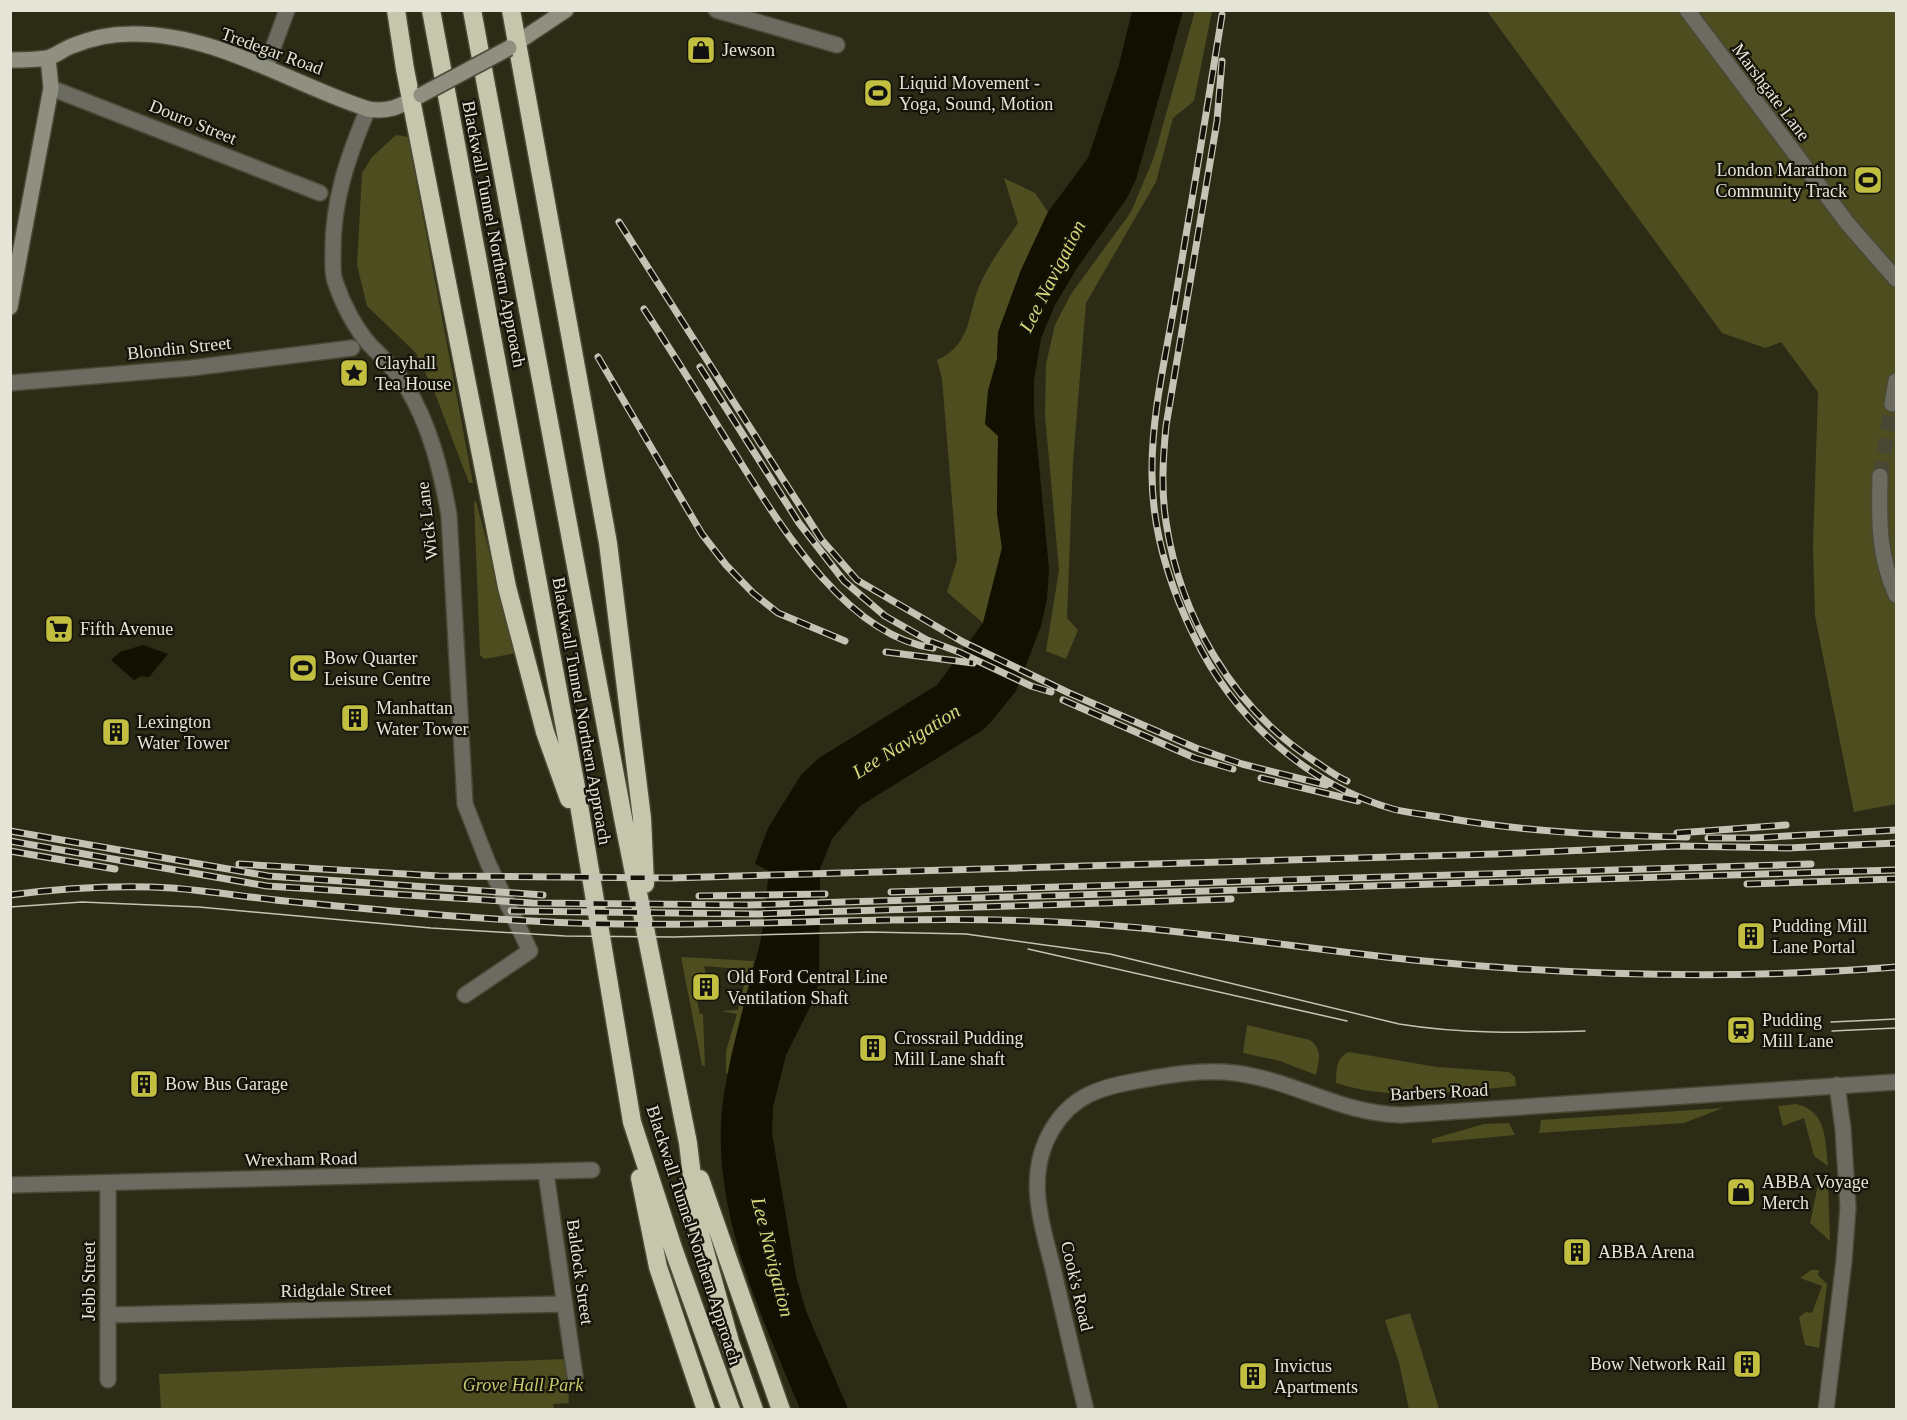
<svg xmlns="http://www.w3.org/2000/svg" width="1907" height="1420" font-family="Georgia,serif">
  <rect width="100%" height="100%" fill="#2c2b16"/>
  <path fill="#4e4d20" d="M1195,11H1212L1194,101L1173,118L1156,182L1086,303L1073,461L1067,618L1078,630L1066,659L1046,651L1059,570L1045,415L1046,364L1055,325L1071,294L1131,212L1154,157Z
    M1487,11H1896V804L1854,812L1815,616L1813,546L1818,392L1781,342L1765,348L1722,333Z
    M396,135L408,137L473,483H469L436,396L416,353L367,306L357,265L362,173L372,157Z
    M1004,178L1035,193L1048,212L1021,270L999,332L997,359L988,391L993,429L998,436L997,513L1002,548L983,623L947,592L957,560L942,379L937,360C975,343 966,310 983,278C992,259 1006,241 1018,223Z
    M476,501L516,653L484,659L480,655L474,502Z
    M681,957L754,961L728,1073L726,1074V1051L737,1014L721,1011L738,1010L745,982L740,981V969L704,966L706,974L692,978L700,1014H703L705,1067L702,1065Z
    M1247,1025L1310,1040C1323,1050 1319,1060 1316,1075L1280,1061L1243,1053Z
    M1349,1052L1437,1067L1509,1072L1515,1077L1516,1086C1457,1091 1394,1102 1336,1083C1337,1070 1335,1058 1349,1052Z
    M1796,1104C1827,1111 1825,1139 1828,1166L1814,1156L1804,1118L1783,1126L1778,1106Z
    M1723,1108L1684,1123L1539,1133L1541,1120Z
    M1509,1123L1515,1135L1432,1143V1139L1484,1124Z
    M1828,1183L1830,1241L1810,1223L1818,1185Z
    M1811,1270H1819L1818,1275L1827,1284L1819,1348L1805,1345L1799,1317L1806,1312L1812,1313L1822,1286L1800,1278Z
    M1410,1313L1439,1409H1409L1399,1363L1385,1320Z
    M566,1359L569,1403L553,1404L554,1410L161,1409L159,1374Z"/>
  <path fill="#111001" d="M1132,11H1183L1136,179L1127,198L1077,268L1055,305L1041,338L1034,380V413L1049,569L1047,599L1041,626L1016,691L990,723L981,731L860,806L832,839L820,869L819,979L815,997L786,1055L773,1107L772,1133L796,1276L806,1311L848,1409H800C760,1311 707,1204 724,1094C732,1043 748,993 760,943C765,920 766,895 769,871L755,864L768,828L801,775L819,758L937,685L983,623L1002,548L997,513L998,436L985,424L988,391L997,359L998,332L1021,270L1048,212L1088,158L1119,65Z
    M143,645L168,654L149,677L142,676L134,680L111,660L120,652Z"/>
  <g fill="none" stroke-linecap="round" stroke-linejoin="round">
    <path stroke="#484733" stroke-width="15" stroke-dasharray="15 8" stroke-linecap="butt" d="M1880,476L1892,404"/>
    <g stroke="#494935" stroke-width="18">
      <path id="street" d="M716,10L837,45
        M1687,10L1848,224L1896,279
        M266,67L287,10
        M51,88L320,193
        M368,109C348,156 332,202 333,254C333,262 332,273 335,281C342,303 355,328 370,345C383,358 396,370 406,386C430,425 441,470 449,515L465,804L488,863L530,951L465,995
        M10,383L191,368L352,348
        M1892,404L1896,381
        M1880,476C1879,520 1878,554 1896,595
        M546,1173L575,1376
        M10,1185L592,1170
        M108,1315L565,1304
        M108,1380V1183
        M1086,1410C1075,1365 1065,1321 1055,1277C1043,1226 1023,1176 1053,1128C1072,1096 1101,1087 1136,1081C1168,1075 1202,1069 1235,1073C1296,1081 1338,1113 1401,1115L1896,1082
        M1826,1410L1844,1261L1848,1207L1843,1129L1837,1085"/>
    </g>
    <g stroke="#494935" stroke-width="18">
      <path id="secondary" d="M509,48L566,10
        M10,60C22,60 35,60 47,58C56,56 63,49 72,46C89,39 111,34 130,34C215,32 290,84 368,109C390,113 402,105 421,95
        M10,307L51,88L48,58"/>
    </g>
    <g stroke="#494935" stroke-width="21">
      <path id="highway" d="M396,10L405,69L507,587L545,732L569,799
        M431,10L576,787L632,1122L673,1248L731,1410
        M472,10L623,818L688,1143L698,1226L730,1342L754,1410
        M511,10L608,543L642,818L645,884
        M640,1178L658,1267L706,1410
        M700,1179L781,1410"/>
    </g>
    <use href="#street" stroke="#6b6b61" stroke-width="15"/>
    <use href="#secondary" stroke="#8f907f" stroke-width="15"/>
    <use href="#highway" stroke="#c5c6ac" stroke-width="18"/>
    <path stroke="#c4c4b5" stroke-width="1.5" d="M10,907L82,902L199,907L431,928L565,936L673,937L869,932L966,934L1110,954L1399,1024C1461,1034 1522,1033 1585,1031
      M1028,949L1347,1021
      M1831,1022L1896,1019
      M1832,1031L1896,1028"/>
    <g stroke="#c4c4b5" stroke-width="7">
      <path id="rail" d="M1222,15C1207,110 1191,206 1175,301C1166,355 1152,413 1152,468C1151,526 1169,585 1194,636C1233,717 1305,784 1393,809C1412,814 1433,815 1452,819C1530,832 1608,836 1687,837
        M1222,61L1217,121L1166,426C1163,458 1161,490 1166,522C1180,616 1232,707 1313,760C1324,767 1335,776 1347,781
        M619,222L821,539L857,580L963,642L1069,693L1196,748L1242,764L1326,785
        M644,309C673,353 701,399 729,444C774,515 842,635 933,648
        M598,357L702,534L726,565L753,593L778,613L845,641
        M700,367L799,523L844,581L885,616L927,640L959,652L1031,686L1051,692
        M886,652L973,663
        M1063,700L1195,758L1233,769
        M1261,778L1358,801
        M10,831L268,876L543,895
        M1677,833L1786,825
        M1708,838H1753L1896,830
        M10,841L267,886L532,903L748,905L1896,870
        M10,851L115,869
        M239,864L439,876L671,878L1495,854L1678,846L1788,848L1896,843
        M1747,884L1896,879
        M891,892L1811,864
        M10,895C64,888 118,885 172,888C209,891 247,897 285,901C367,909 449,917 531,921C718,932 905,911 1092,924C1199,931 1306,949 1413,960C1574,976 1735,980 1896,967
        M699,896L825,894
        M511,911L757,914L1231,899"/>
    </g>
    <use href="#rail" stroke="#13130a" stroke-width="4.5" stroke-dasharray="14" stroke-linecap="butt"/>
    <g stroke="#494935" stroke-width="18" stroke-linecap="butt">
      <path id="secondary-bridge" d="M421,95L509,48"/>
    </g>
    <use href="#secondary-bridge" stroke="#8f907f" stroke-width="15"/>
  </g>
  <defs>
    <g id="shop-square" transform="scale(1.5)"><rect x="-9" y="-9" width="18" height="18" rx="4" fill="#c1be40" stroke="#13130a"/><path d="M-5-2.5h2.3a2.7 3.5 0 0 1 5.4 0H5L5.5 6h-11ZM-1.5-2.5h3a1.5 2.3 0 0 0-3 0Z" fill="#111"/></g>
    <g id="stadium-square" transform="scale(1.5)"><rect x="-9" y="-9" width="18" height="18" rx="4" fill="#c1be40" stroke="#13130a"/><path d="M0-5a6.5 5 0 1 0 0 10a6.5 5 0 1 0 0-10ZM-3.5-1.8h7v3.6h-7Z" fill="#111"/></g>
    <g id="sight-square" transform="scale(1.5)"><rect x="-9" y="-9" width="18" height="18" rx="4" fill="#c1be40" stroke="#13130a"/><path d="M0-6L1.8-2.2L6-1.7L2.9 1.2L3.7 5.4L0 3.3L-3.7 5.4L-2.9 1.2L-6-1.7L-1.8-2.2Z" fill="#111"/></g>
    <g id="supermarket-square" transform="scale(1.5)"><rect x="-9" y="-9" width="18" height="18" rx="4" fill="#c1be40" stroke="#13130a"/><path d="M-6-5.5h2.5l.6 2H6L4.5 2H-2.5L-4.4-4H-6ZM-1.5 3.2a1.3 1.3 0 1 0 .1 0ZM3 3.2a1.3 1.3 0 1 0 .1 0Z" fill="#111"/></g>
    <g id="building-square" transform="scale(1.5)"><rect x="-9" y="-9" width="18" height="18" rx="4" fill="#c1be40" stroke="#13130a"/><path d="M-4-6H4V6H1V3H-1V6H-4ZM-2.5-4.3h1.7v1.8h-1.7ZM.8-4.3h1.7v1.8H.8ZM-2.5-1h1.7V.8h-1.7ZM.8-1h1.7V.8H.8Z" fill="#111"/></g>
    <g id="station-square" transform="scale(1.5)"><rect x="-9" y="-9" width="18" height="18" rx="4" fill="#c1be40" stroke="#13130a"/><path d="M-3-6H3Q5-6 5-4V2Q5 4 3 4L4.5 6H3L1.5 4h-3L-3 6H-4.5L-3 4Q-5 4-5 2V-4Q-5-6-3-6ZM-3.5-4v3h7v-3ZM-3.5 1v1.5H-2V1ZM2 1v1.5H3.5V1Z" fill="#111"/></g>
  </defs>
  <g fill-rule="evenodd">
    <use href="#shop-square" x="701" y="50"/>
    <use href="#stadium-square" x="878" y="93"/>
    <use href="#stadium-square" x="1868" y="180"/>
    <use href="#sight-square" x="354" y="373"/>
    <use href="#supermarket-square" x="59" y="629"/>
    <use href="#stadium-square" x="303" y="668"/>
    <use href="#building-square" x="355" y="718"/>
    <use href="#building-square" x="116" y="732"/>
    <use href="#building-square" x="1751" y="936"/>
    <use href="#building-square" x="706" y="987"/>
    <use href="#station-square" x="1741" y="1030"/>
    <use href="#building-square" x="873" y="1048"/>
    <use href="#building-square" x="144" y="1084"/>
    <use href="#shop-square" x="1741" y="1192"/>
    <use href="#building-square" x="1577" y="1252"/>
    <use href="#building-square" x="1747" y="1364"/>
    <use href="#building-square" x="1253" y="1376"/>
  </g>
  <g text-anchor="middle" stroke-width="4.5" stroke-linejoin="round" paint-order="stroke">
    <g font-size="18" fill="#e4e4d7" stroke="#13130a" text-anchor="start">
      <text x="722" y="56">Jewson</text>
      <text x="899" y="89">Liquid Movement -<tspan x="899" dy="21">Yoga, Sound, Motion</tspan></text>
      <text x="1847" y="176" text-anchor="end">London Marathon<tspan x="1847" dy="21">Community Track</tspan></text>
      <text x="375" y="369">Clayhall<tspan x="375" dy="21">Tea House</tspan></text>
      <text x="80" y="635">Fifth Avenue</text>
      <text x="324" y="664">Bow Quarter<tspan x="324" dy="21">Leisure Centre</tspan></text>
      <text x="376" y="714">Manhattan<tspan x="376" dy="21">Water Tower</tspan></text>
      <text x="137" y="728">Lexington<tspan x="137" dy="21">Water Tower</tspan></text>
      <text x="1772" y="932">Pudding Mill<tspan x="1772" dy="21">Lane Portal</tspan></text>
      <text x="727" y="983">Old Ford Central Line<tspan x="727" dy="21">Ventilation Shaft</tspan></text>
      <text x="1762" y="1026">Pudding<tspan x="1762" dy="21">Mill Lane</tspan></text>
      <text x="894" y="1044">Crossrail Pudding<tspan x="894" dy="21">Mill Lane shaft</tspan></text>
      <text x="165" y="1090">Bow Bus Garage</text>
      <text x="1762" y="1188">ABBA Voyage<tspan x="1762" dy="21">Merch</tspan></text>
      <text x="1598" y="1258">ABBA Arena</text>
      <text x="1726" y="1370" text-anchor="end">Bow Network Rail</text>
      <text x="1274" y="1372">Invictus<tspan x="1274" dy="21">Apartments</tspan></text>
    </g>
    <g font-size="18" fill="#e4e4d7" stroke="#13130a">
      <text transform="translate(272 51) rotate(20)" y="6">Tredegar Road</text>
      <text transform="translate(1771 92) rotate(53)" y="6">Marshgate Lane</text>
      <text transform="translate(193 122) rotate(22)" y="6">Douro Street</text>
      <text transform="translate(494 234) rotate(79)" y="6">Blackwall Tunnel Northern Approach</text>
      <text transform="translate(179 348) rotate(-6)" y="6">Blondin Street</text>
      <text transform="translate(427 521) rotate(-97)" y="6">Wick Lane</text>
      <text transform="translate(582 711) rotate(80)" y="6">Blackwall Tunnel Northern Approach</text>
      <text transform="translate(1439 1092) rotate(-3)" y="6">Barbers Road</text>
      <text transform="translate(301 1159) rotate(-1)" y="6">Wrexham Road</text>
      <text transform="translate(694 1235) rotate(72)" y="6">Blackwall Tunnel Northern Approach</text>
      <text transform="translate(580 1272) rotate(82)" y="6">Baldock Street</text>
      <text transform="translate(89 1281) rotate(-90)" y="6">Jebb Street</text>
      <text transform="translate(1077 1286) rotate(77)" y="6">Cook's Road</text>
      <text transform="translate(336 1290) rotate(-1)" y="6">Ridgdale Street</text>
    </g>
    <g font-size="18" font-style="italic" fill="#cac96e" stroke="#13130a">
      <text x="523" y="1391">Grove Hall Park</text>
    </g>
    <g font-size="20" font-style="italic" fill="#d9d87c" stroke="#13130a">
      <text transform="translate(1052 276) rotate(-63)" y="7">Lee Navigation</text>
      <text transform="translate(906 741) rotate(-32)" y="7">Lee Navigation</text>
      <text transform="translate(773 1257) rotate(76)" y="7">Lee Navigation</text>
    </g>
  </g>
  <rect width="1907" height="1420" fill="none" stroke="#e4e4d7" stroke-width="24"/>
</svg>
